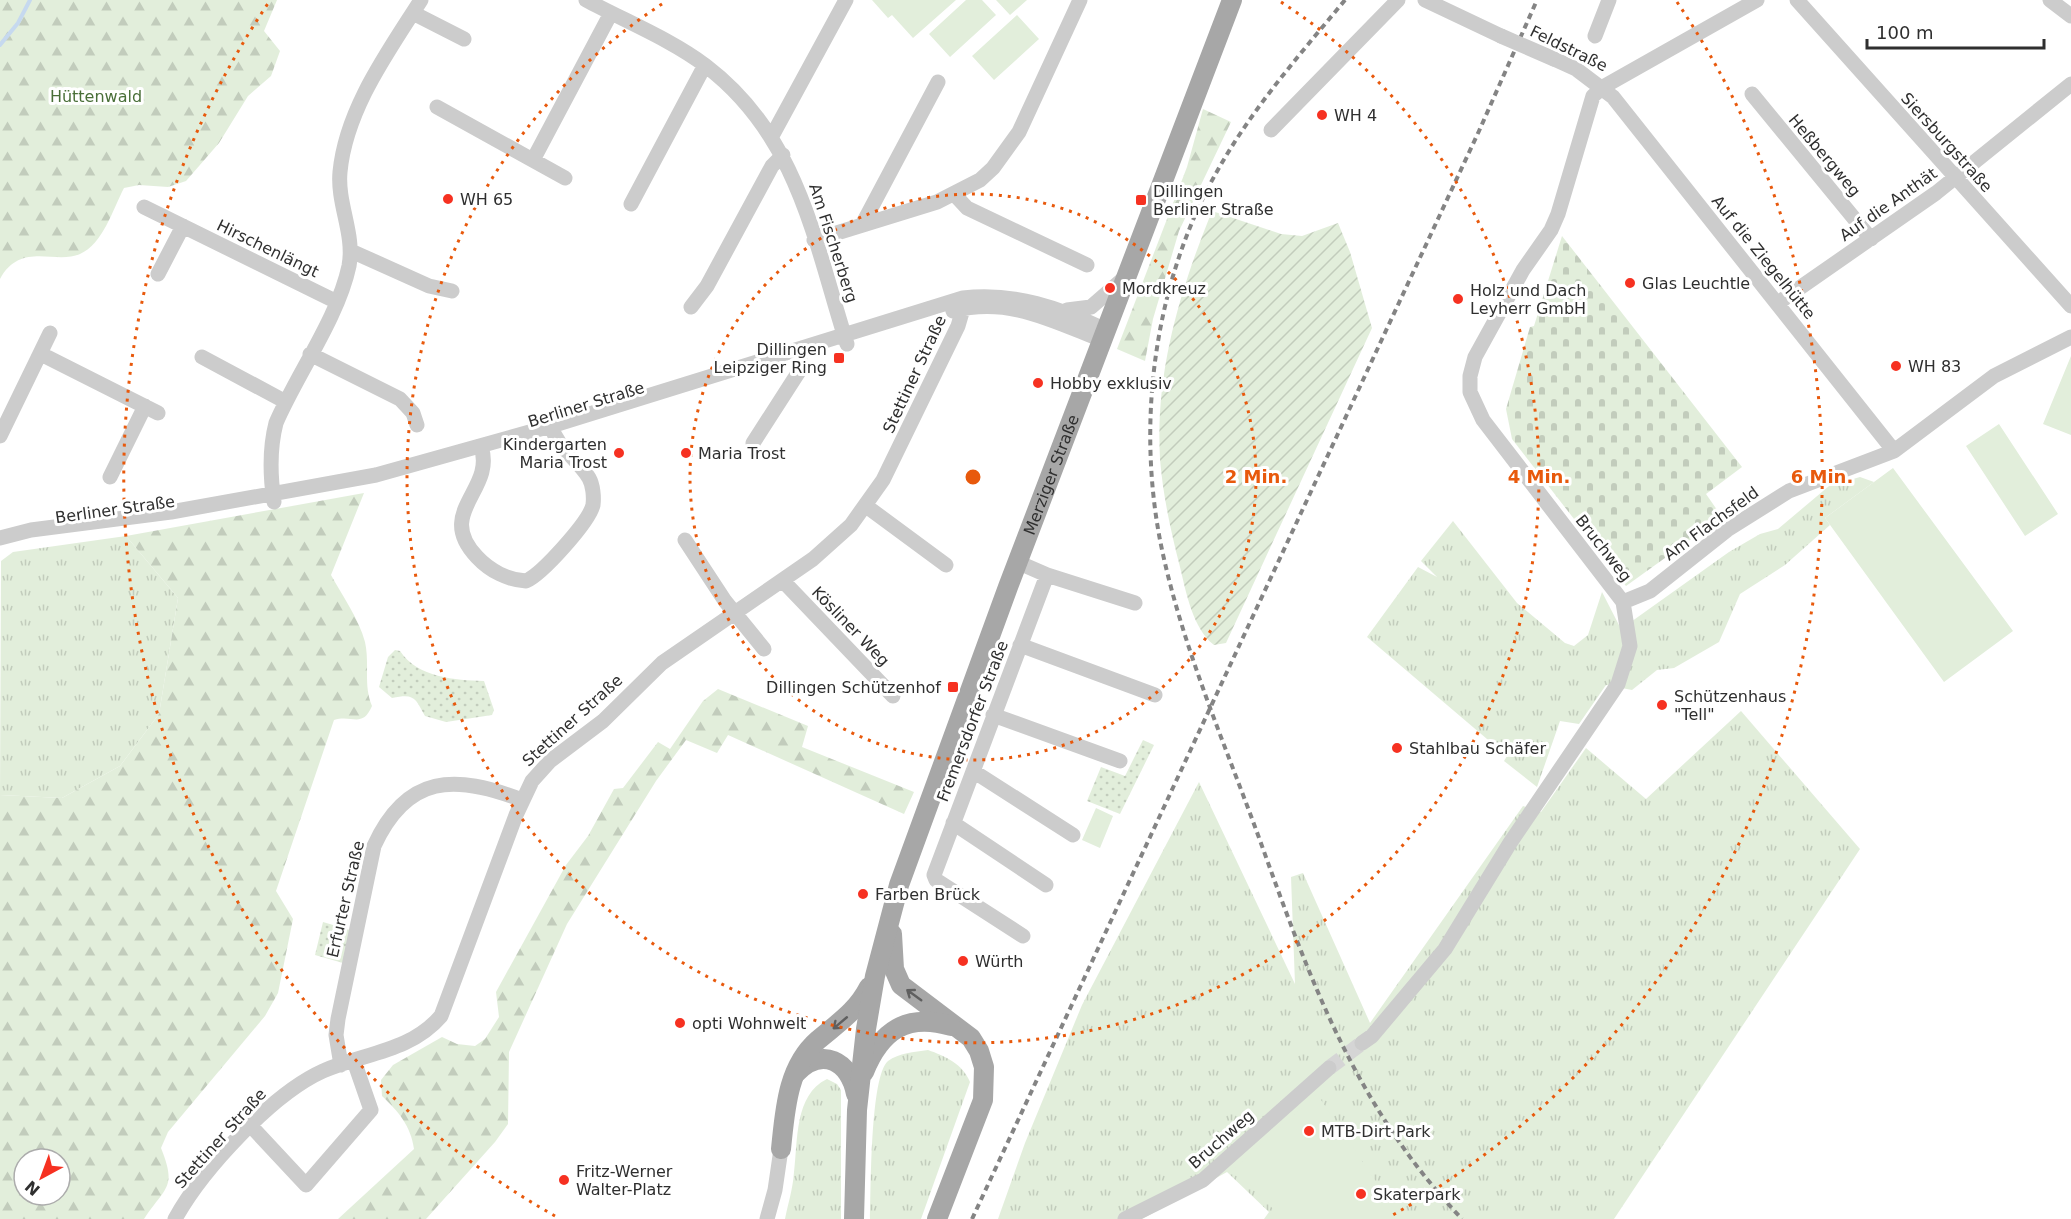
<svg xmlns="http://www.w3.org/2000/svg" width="2071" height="1219" font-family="'DejaVu Sans',sans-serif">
  <defs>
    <pattern id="grass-tufts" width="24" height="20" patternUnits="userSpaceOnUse" patternTransform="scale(1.5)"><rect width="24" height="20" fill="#e2eedb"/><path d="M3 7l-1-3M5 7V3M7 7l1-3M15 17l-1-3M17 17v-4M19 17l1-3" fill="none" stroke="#c2ccbc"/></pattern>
    <pattern id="forest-firs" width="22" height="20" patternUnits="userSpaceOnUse" patternTransform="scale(1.5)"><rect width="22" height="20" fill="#e2eedb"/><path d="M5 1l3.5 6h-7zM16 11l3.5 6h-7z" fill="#c2ccbc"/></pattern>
    <pattern id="cemetery-stones" width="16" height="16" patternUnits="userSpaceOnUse" patternTransform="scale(1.5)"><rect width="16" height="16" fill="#e2eedb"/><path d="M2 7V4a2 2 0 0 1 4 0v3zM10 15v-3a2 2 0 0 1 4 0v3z" fill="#c2ccbc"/></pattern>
    <pattern id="park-dots" width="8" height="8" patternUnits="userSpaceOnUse" patternTransform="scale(1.5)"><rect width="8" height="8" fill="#e2eedb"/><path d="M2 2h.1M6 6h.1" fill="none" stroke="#c2ccbc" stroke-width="1.8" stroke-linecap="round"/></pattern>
    <pattern id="garden-furrows" width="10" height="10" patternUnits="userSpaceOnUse" patternTransform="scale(1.5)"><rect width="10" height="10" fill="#e2eedb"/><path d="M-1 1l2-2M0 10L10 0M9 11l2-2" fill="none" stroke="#c2ccbc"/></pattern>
  </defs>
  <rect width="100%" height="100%" fill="#fff"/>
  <path fill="url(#grass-tufts)" d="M1860,477L1874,482L1825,518L1830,525L1785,565L1740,594L1719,642L1674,668L1657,670L1632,690L1606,685L1579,724L1560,721L1537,787L1504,761L1507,756L1367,637L1418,567L1437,577L1421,561L1453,521L1517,603L1565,643L1574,646L1588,635L1602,592L1621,629L1729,552L1760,534L1778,529L1829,486Z
    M126,536L178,598L159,714L120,766L62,798L0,795L1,561L13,552Z
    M1741,711L1860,849L1614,1219H1264L1269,1212L1227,1172L1142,1219H998L1025,1143L1082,1005L1199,782L1295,984L1291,877L1303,873L1370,1023L1523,806L1541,812L1586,748L1646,799Z
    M928,1050C945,1056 963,1064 970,1082L921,1219H870C871,1191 870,1076 888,1061C899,1053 914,1052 928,1050Z
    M827,1079L837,1084L841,1090V1219H785C788,1204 793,1188 794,1172C798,1141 794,1095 827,1079Z"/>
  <path fill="url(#forest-firs)" fill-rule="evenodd" d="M0,0H277L264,31L280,51L271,76L248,96L219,143L186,181L168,187L139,185L124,188C113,209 103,244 80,254C55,265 21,241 0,279Z
    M1203,109L1231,122L1179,231L1153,319L1145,361L1117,349L1187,167Z
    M364,493L331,575C342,595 359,619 365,642C370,665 363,684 372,706C362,729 352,714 334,720L276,891L293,919L278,993L265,1016L168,1132L161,1148C177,1188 166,1186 144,1219H0V795L62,798L120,766L159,714L178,598L126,536ZM24,1159H60V1195H24Z
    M718,689L808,726L802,747L914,792L904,814L728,735L717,753L686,740L656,781L567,924L509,1052L508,1124L495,1142L426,1219H338L414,1149C411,1126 398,1111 382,1096L381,1080L393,1065L442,1037L457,1044L475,1046L485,1039L499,1017L496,992L566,865L588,836L614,789L623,788L658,742L670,749L703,701Z"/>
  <path fill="url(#cemetery-stones)" d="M1562,236L1742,467L1706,494L1722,517L1626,586L1512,439L1506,409L1530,327L1534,326Z"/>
  <path fill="url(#park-dots)" d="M395,650L400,651C418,678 455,680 484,681L494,710L492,715L446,722L425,716C415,698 415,693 392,698L379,687L388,657Z
    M1143,740L1154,745L1120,814L1087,801L1101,767L1125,776Z
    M323,922L350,930L343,963L315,955Z"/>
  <path fill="url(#garden-furrows)" d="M1212,211L1281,234L1302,236L1338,223L1350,252L1372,328L1226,643L1214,645C1193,629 1186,592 1180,567C1171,532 1163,496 1160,459C1155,372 1180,290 1212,211Z"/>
  <path fill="#e2eedb" d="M872,0H956L913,38L892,15L888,18Z
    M966,0H982L996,15L950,57L929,34Z
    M996,0H1027L1010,15Z
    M1017,15L1039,39L994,80L972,56Z
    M2071,356V435L2043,424Z
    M1999,424L2058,514L2025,536L1966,446Z
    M1893,468L2013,631L1944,682L1825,518Z
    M1096,808L1113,816L1100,848L1082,840Z
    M1317,1094L1401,1219H1283L1234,1169Z"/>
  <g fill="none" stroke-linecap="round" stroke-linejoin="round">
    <path stroke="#c6d9ef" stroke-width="4" d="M0,45L18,23L30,0"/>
    <path stroke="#d5d5d5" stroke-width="15" stroke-dasharray="15 8" stroke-linecap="butt" d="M1329,1068L1362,1043"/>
    <path stroke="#ccc" stroke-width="15" d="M586,0C625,21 670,39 706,66C798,136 814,240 847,344
      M1425,0L1501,36
      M1797,0L2071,306
      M2050,0L2071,16
      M413,13L464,39
      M1595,36L1609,0
      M1554,59L1576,69L1613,97L1894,451
      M1752,94L1871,239
      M437,107L565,178
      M1271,130L1398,0
      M772,136L846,0
      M533,160L611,13
      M954,194L967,208L1087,265
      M631,204L705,65
      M144,207L337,302
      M862,225L938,82
      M814,240L937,202L980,180L993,168L1019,132L1080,0
      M351,251L429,286L452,291
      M158,274L183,226
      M1778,303L1936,193L2071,84
      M691,307L707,286L772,166L783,155
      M1067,310L1091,307L1122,280
      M953,311C1008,296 1053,321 1102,340
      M41,354L158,413
      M310,354L400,399L413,413L417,425
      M202,357L286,402
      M0,436L50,333
      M753,443L798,373L801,365L798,351
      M481,447C496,490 434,512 477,557C490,571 508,580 526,581C542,574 589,522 593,505C594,497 593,485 589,478C577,458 558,449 551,426
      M110,477L145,406
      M274,502C270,475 269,450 276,423C297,374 338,318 349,266C355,234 337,204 340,172C346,109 388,52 421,0
      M866,506L946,565
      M0,538L31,530L171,512L376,475L551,426L963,298C1014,292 1060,308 1106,330
      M685,540L725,601L764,649
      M1017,562L1047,575L1135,603
      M783,581L893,696
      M1623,602L1650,591L1727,530L1789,491L1894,451L1994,376L2071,337
      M1020,645L1155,695
      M993,715L1120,761
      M973,771L1073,835
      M953,823L1046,885
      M1023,936L936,880L934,875L1047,575
      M1362,1043L1372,1036L1445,949L1510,843L1618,684L1630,646L1623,602L1483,420L1470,392V376L1475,357L1523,270L1551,230L1558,214L1593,96L1603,87L1757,0
      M341,1065L336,1035L338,1019L374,846C407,774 455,774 522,800
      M251,1126L306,1185L371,1110L354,1061
      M175,1219C202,1170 272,1094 323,1071C364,1053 410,1052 441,1016L516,815L532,781L550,761L603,721L662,663L813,559L851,525L883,480L958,326L963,309V298
      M767,1219L775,1190L781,1149
      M1125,1219L1203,1180L1329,1068"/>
    <g stroke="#a7a7a7" stroke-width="20">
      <path d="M892,934L894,969L901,985L971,1038L979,1051L984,1067L983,1100L937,1219"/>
      <path d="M864,1072C881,1030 907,1013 951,1026"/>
      <path d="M796,1073C822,1046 850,1061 856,1094"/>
      <path d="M781,1149C785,1111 787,1067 818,1040C838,1023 857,1011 869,987"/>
      <path id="s1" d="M854,1219L857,1110L866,1029L875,976L899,885L1008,587L1232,0"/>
    </g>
    <path stroke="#848484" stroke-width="4" stroke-dasharray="6 4.5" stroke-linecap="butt" d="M1345,0C1302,52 1257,103 1223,161C1156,273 1136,414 1160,540C1180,641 1223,739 1258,835C1310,979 1354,1105 1462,1219
      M972,1219L1479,131L1537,0"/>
    <path stroke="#ccc" stroke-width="15" d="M1501,36L1554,59"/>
  </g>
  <defs><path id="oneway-shaft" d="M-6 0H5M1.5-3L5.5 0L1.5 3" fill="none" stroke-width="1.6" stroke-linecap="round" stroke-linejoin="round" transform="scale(1.5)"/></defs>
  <g stroke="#5f5f5f">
    <use href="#oneway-shaft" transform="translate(914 995) rotate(-144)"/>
    <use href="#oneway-shaft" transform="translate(840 1023) rotate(140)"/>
  </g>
  <g fill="none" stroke="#e8590c" stroke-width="3" stroke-dasharray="3 6">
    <circle cx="973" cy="477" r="283"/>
    <path d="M1281 2A566 566 0 1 1 665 2"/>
    <path d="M555 1216A849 849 0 0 1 269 2M1677 2A849 849 0 0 1 1391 1216"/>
  </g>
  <g fill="#f63121" stroke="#fff" stroke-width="2">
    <circle cx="1322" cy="115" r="6"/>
    <circle cx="448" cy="199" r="6"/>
    <rect x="1135" y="194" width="12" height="12" rx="3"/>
    <circle cx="1630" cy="283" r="6"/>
    <circle cx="1110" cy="288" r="6"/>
    <circle cx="1458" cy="299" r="6"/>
    <rect x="833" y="352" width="12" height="12" rx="3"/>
    <circle cx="1896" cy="366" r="6"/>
    <circle cx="1038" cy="383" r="6"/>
    <circle cx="619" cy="453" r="6"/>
    <circle cx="686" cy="453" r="6"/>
    <rect x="947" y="681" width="12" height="12" rx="3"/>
    <circle cx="1662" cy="705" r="6"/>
    <circle cx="1397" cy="748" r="6"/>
    <circle cx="863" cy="894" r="6"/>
    <circle cx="963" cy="961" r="6"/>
    <circle cx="680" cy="1023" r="6"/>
    <circle cx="1309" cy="1131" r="6"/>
    <circle cx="564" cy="1180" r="6"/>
    <circle cx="1361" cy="1194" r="6"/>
  </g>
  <g text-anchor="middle" stroke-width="6" stroke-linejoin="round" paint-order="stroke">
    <g font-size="16" fill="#2f2f2f" stroke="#fff">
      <text transform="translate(1569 48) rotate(26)" y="6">Feldstraße</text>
      <text transform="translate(1947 142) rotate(48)" y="6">Siersburgstraße</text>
      <text transform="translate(1825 155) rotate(50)" y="6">Heßbergweg</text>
      <text transform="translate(1888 204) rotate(-35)" y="6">Auf die Anthät</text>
      <text transform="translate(834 243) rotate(72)" y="6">Am Fischerberg</text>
      <text transform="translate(268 248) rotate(26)" y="6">Hirschenlängt</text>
      <text transform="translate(1764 257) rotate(51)" y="6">Auf die Ziegelhütte</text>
      <text transform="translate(914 374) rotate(-65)" y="6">Stettiner Straße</text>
      <text transform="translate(586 404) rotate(-17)" y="6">Berliner Straße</text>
      <text dy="6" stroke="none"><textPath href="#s1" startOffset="776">Merziger Straße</textPath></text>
      <text transform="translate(115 509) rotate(-8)" y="6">Berliner Straße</text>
      <text transform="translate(1711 523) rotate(-36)" y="6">Am Flachsfeld</text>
      <text transform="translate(1604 548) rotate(52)" y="6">Bruchweg</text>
      <text transform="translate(851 626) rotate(46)" y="6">Kösliner Weg</text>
      <text transform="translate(572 720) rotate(-42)" y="6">Stettiner Straße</text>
      <text transform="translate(972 721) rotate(-69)" y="6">Fremersdorfer Straße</text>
      <text transform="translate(345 899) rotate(-77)" y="6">Erfurter Straße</text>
      <text transform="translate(220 1138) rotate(-48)" y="6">Stettiner Straße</text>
      <text transform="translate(1221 1139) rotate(-41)" y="6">Bruchweg</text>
    </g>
    <g font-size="16" fill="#496f38" stroke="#fff">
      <text x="96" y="102">Hüttenwald</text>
    </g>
    <g font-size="16" fill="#2f2f2f" stroke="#fff" text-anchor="start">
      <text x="1334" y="121">WH 4</text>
      <text x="1153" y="197">Dillingen<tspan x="1153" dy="18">Berliner Straße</tspan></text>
      <text x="460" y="205">WH 65</text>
      <text x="1642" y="289">Glas Leuchtle</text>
      <text x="1122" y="294">Mordkreuz</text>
      <text x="1470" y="296">Holz und Dach<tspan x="1470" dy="18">Leyherr GmbH</tspan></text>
      <text x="827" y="355" text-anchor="end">Dillingen<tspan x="827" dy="18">Leipziger Ring</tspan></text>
      <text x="1908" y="372">WH 83</text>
      <text x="1050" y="389">Hobby exklusiv</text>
      <text x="607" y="450" text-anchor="end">Kindergarten<tspan x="607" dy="18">Maria Trost</tspan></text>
      <text x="698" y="459">Maria Trost</text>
      <text x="941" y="693" text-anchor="end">Dillingen Schützenhof</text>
      <text x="1674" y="702">Schützenhaus<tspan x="1674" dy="18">"Tell"</tspan></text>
      <text x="1409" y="754">Stahlbau Schäfer</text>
      <text x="875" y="900">Farben Brück</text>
      <text x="975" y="967">Würth</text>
      <text x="692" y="1029">opti Wohnwelt</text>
      <text x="1321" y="1137">MTB-Dirt Park</text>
      <text x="576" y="1177">Fritz-Werner<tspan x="576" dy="18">Walter-Platz</tspan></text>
      <text x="1373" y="1200">Skaterpark</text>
    </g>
  </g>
  <circle cx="973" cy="477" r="9" fill="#e8590c" stroke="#fff" stroke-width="3"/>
  <g font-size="18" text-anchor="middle" font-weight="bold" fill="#e8590c" stroke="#fff" stroke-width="6" stroke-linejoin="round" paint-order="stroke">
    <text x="1256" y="483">2 Min.</text>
    <text x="1539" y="483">4 Min.</text>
    <text x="1822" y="483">6 Min.</text>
  </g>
  <g transform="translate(42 1177) rotate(221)"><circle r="28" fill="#ffffff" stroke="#acacac" stroke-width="1.5"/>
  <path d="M0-4.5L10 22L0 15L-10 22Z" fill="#f63121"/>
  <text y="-9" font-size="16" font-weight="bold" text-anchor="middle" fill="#2f2f2f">N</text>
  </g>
  <path d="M1867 39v9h177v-9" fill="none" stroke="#2f2f2f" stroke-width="3"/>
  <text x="1876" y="39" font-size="18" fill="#2f2f2f" stroke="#ffffff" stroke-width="4.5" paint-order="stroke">100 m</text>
</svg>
